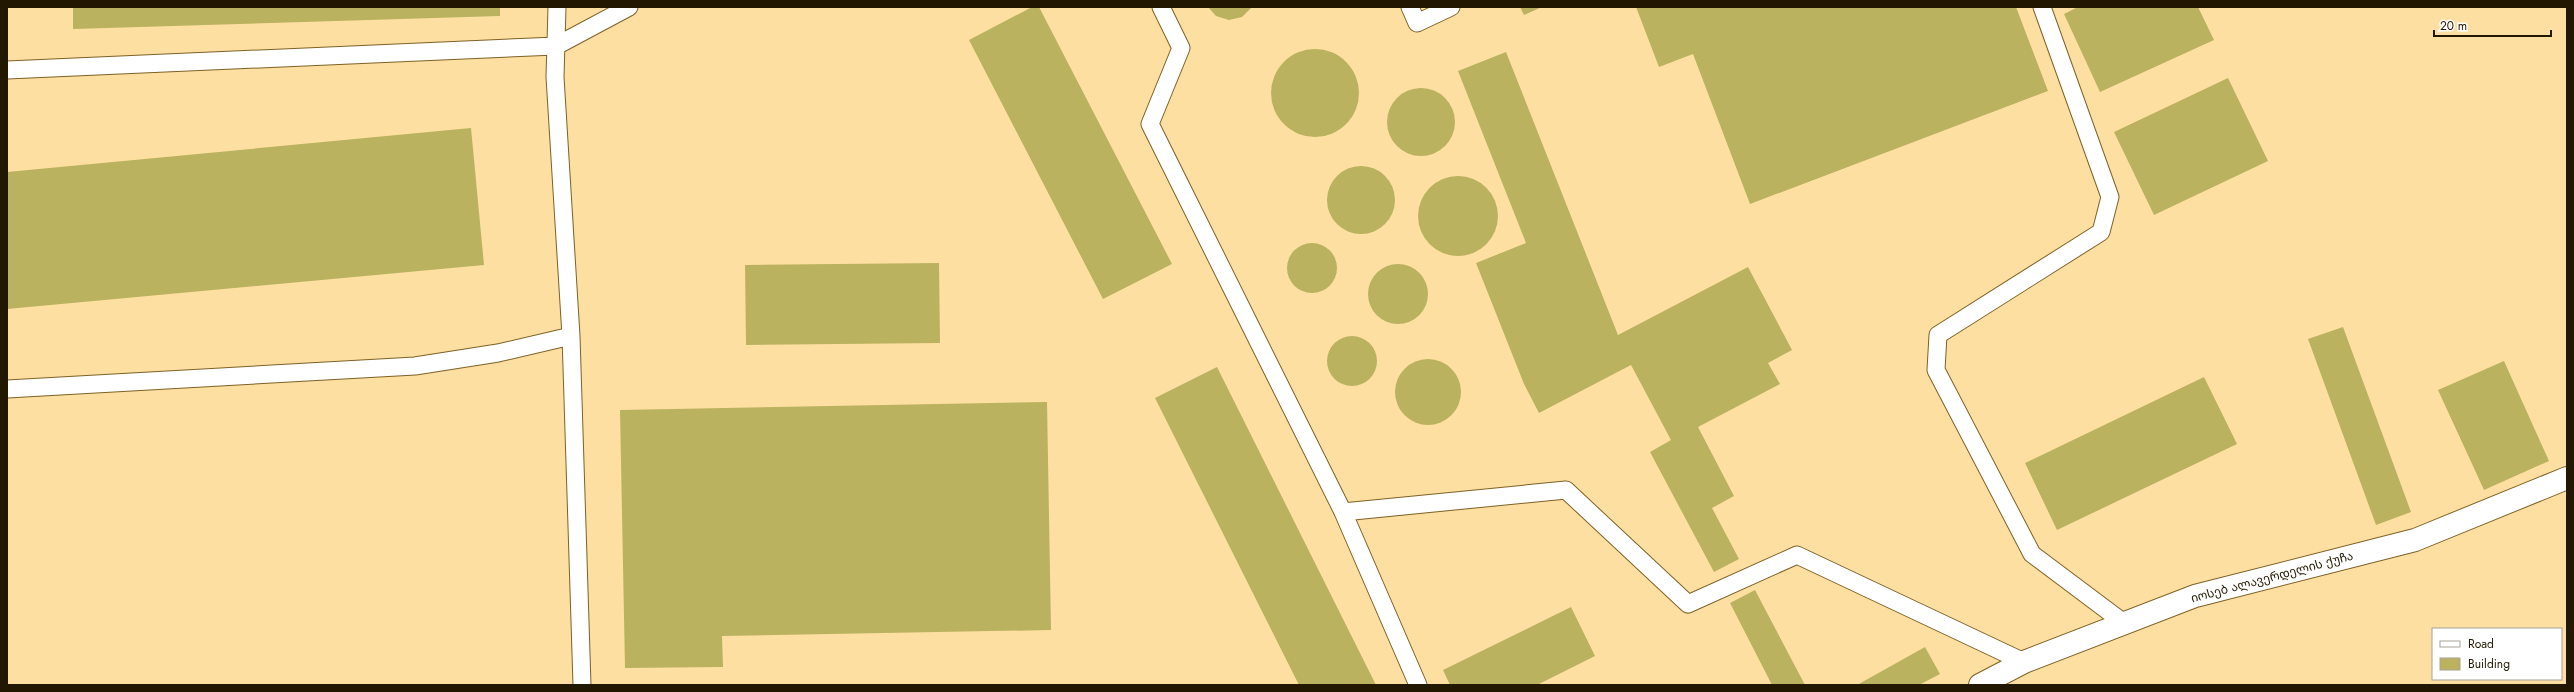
<svg xmlns="http://www.w3.org/2000/svg" width="2574" height="692" font-family="Jost,'Noto Sans Georgian',sans-serif">
  <rect width="100%" height="100%" fill="#fedfa2"/>
  <path fill="#bab25e" d="M73,7H500V16L73,29Z
    M1032,7H1039L1172,264L1103,299L969,40Z
    M1208,7H1252L1242,17L1229,20L1216,16Z
    M1520,7H1542L1524,15Z
    M1636,7H2016L2048,91L1750,204L1693,54L1659,67Z
    M2078,7H2198L2214,40L2100,92L2064,14Z
    M1271 93a44 44 0 1 1 88 0a44 44 0 1 1-88 0Z
    M1506,52L1618,335L1748,267L1792,350L1768,363L1780,384L1698,427L1734,496L1712,508L1739,559L1714,572L1650,452L1671,440L1631,365L1539,413L1524,384L1476,263L1526,243L1458,71Z
    M2228,78L2268,161L2154,215L2114,132Z
    M1387 122a34 34 0 1 1 68 0a34 34 0 1 1-68 0Z
    M471,128L484,265L7,309V172Z
    M1327 200a34 34 0 1 1 68 0a34 34 0 1 1-68 0Z
    M1418 216a40 40 0 1 1 80 0a40 40 0 1 1-80 0Z
    M1287 268a25 25 0 1 1 50 0a25 25 0 1 1-50 0Z
    M939,263L940,343L746,345L745,265Z
    M1368 294a30 30 0 1 1 60 0a30 30 0 1 1-60 0Z
    M2343,327L2411,512L2376,525L2308,339Z
    M1327 361a25 25 0 1 1 50 0a25 25 0 1 1-50 0Z
    M1395 392a33 33 0 1 1 66 0a33 33 0 1 1-66 0Z
    M2504,361L2549,461L2484,490L2438,390Z
    M1217,367L1376,685H1299L1155,398Z
    M2204,377L2237,444L2057,530L2025,463Z
    M1047,402L1051,630L722,636L723,667L625,668L620,410Z
    M1755,590L1805,685H1772L1730,603Z
    M1571,607L1595,656L1537,685H1450L1443,670Z
    M1925,647L1940,674L1919,685H1857Z"/>
  <g fill="none" stroke-linecap="round" stroke-linejoin="round">
    <g stroke="#7d6125" stroke-width="19">
      <path id="lane" d="M557,7L555,77L571,336L582,685
        M1161,7L1181,48L1150,124L1343,512L1566,490L1688,604L1797,555L2024,662
        M1410,7L1417,23L1451,7
        M2042,7L2110,197L2101,232L1938,335L1936,370L2032,554L2124,623
        M7,70L556,46L629,7
        M7,389L415,366L498,353L571,336
        M1343,512L1418,685"/>
    </g>
    <g stroke="#7d6125" stroke-width="24">
      <path id="street" d="M1980,685L2024,662L2195,596L2415,540L2567,478"/>
    </g>
    <use href="#lane" stroke="#fff" stroke-width="17"/>
    <use href="#street" stroke="#fff" stroke-width="22"/>
  </g>
  <g text-anchor="middle" stroke-width="4" stroke-linejoin="round" paint-order="stroke">
    <g font-size="12" fill="#221701" stroke="#fff">
      <text transform="translate(2272 577) rotate(-15)" y="4">იოსებ ალავერდელის ქუჩა</text>
    </g>
  </g>
  <rect width="2574" height="692" fill="none" stroke="#221701" stroke-width="16"/>
  <rect x="2432" y="628" width="130" height="52" fill="#ffffff" stroke="#a7a299"/>
  <rect x="2440" y="641" width="20" height="6" fill="#ffffff" stroke="#a7a299"/>
  <text x="2468" y="648" font-size="12" fill="#221701">Road</text>
  <rect x="2440" y="658" width="20" height="12" fill="#bab25e" stroke="#a7a299"/>
  <text x="2468" y="668" font-size="12" fill="#221701">Building</text>
  <path d="M2434 30v6h117v-6" fill="none" stroke="#221701" stroke-width="2"/>
  <text x="2440" y="30" font-size="12" fill="#221701" stroke="#ffffff" stroke-width="3" paint-order="stroke">20 m</text>
</svg>
